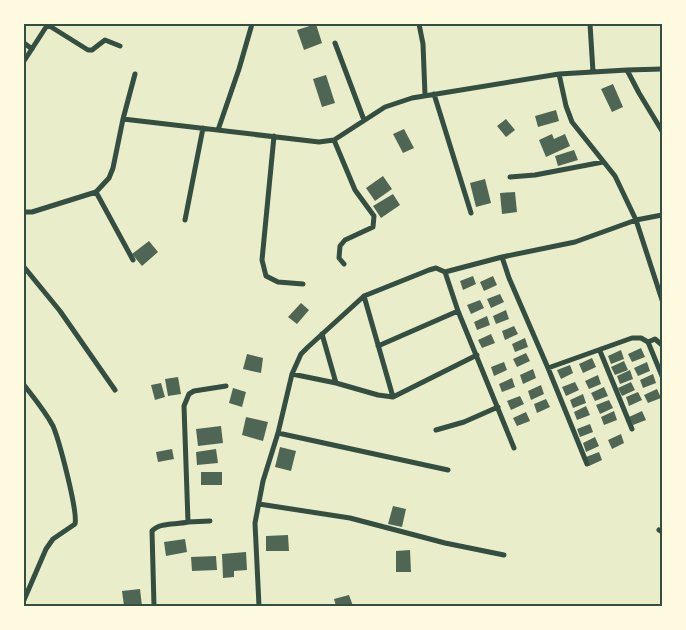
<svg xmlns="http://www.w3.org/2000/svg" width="686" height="630" font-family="'PT Sans',sans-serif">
  <rect width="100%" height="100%" fill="#e9edc9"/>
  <path fill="#4f6655" d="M316,24L322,43L304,50L297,30Z
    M326,75L335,103L322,107L313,79Z
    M613,84L623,107L612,112L601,89Z
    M556,110L559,121L538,127L535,116Z
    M506,119L515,130L506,137L497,126Z
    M404,129L414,148L403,153L393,134Z
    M552,134L554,139L565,134L570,146L546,157L539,140Z
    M574,150L578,160L558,166L555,156Z
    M383,176L392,189L375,201L366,188Z
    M485,179L491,203L476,207L470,183Z
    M515,192L517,212L502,214L500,193Z
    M393,194L400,205L381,218L373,206Z
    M149,241L158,252L142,266L132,254Z
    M473,276L476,284L463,290L460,281Z
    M493,276L497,285L484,291L480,282Z
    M500,294L504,302L491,308L487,299Z
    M480,300L484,308L471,314L467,305Z
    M301,303L309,310L297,324L288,317Z
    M506,310L509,319L496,324L493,316Z
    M487,316L490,325L477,330L474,322Z
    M514,326L518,334L505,340L502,331Z
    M491,334L495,343L482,348L478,340Z
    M525,338L528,347L515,352L512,344Z
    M641,348L645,357L632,362L628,354Z
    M621,350L624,359L611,364L608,356Z
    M526,353L530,361L517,367L513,359Z
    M247,354L263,358L261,373L243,369Z
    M592,358L596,367L583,373L579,364Z
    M624,361L628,370L615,375L611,367Z
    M504,362L507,370L494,376L491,367Z
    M647,362L650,371L638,376L634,368Z
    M570,365L573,373L561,379L557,370Z
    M533,369L536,378L523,384L520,375Z
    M630,370L633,379L620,384L617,376Z
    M653,374L656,383L643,388L640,380Z
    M598,375L601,384L589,389L585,381Z
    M178,377L181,394L168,396L165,379Z
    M512,378L515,387L502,392L499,384Z
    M575,382L579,390L566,396L562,387Z
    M631,382L635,390L622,396L618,388Z
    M161,383L165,397L155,400L151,385Z
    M541,385L544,394L531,400L528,391Z
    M604,387L608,396L595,401L591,393Z
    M233,388L246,392L242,407L229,403Z
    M657,389L661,398L648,403L644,395Z
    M638,392L642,400L629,406L626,397Z
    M583,394L586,403L573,408L570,400Z
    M520,396L524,404L511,410L507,401Z
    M546,399L550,407L537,413L534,404Z
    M609,400L613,408L600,414L596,405Z
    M586,406L590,415L577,420L574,412Z
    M614,411L617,420L604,425L601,417Z
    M642,411L646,420L633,425L629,417Z
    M526,412L530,421L517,426L513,418Z
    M246,417L268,422L263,441L242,435Z
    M590,424L593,432L580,437L577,429Z
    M221,426L223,443L198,446L196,429Z
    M621,434L624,443L612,449L608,440Z
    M595,437L599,446L586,452L583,443Z
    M280,447L296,451L291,471L275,467Z
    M172,449L174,459L158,462L156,452Z
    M216,449L218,463L197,465L196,452Z
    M599,452L602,460L589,466L586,457Z
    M201,472H222V485H201Z
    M393,506L406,509L402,527L388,524Z
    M288,535L289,551H266V536Z
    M185,539L187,552L166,556L164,542Z
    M410,550L411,572H396V551Z
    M246,552L247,570L234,571V577L223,578L222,554Z
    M216,556L217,570L192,571L191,557Z
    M140,589L142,606H124L122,591Z
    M349,595L353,606H336L334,599Z"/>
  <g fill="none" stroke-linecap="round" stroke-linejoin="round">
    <path stroke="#344e41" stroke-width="5" d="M419,24L423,44L425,95
      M590,24L593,72
      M48,25L88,50H92L105,40L120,46
      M24,43L32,49
      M335,43L364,120
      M24,61L48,24
      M627,70L662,69
      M559,74L566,106L572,122L615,176L636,220L662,300
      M434,94L471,213
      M123,119L319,142L334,140L385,107L412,98L559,74L627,70L639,93L662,131
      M218,130L239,69L252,24
      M274,136L262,260L266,276L278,282L303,284
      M334,140L355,190L374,216L373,227L345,240L340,246L339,258L344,264
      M510,177L535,175L603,162
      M96,192L133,260
      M24,212H32L96,192L109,178L113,168L123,119L135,74
      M185,220L203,128
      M502,257L575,242L636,220L662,215
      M24,267L60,311L115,390
      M445,272L458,311L514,448
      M364,296L393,397
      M322,334L336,383
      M648,342L655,339L662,345
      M378,346L458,311
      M600,351L632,429
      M548,368L632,338H641L648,342L662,376
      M292,374L336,383L378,395L393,397L477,355
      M24,385C34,398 45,411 53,426C59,440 78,511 75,524L53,539L46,549L24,600
      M436,430L464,422L498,407
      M278,433L448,470
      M259,504L350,518L445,543L504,555
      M188,522L210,521
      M659,530L662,532
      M154,606L152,531C160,522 176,525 188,522L184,406L189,394L194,391L226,386
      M259,606L255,523L263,481L278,433L292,374L301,354L308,347L364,296L429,270L436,268L445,272L502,257L509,278L548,368L587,464"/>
  </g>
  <rect width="686" height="630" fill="none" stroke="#fefae0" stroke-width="50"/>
  <rect x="25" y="25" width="636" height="580" fill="none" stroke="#344e41" stroke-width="2"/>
</svg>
